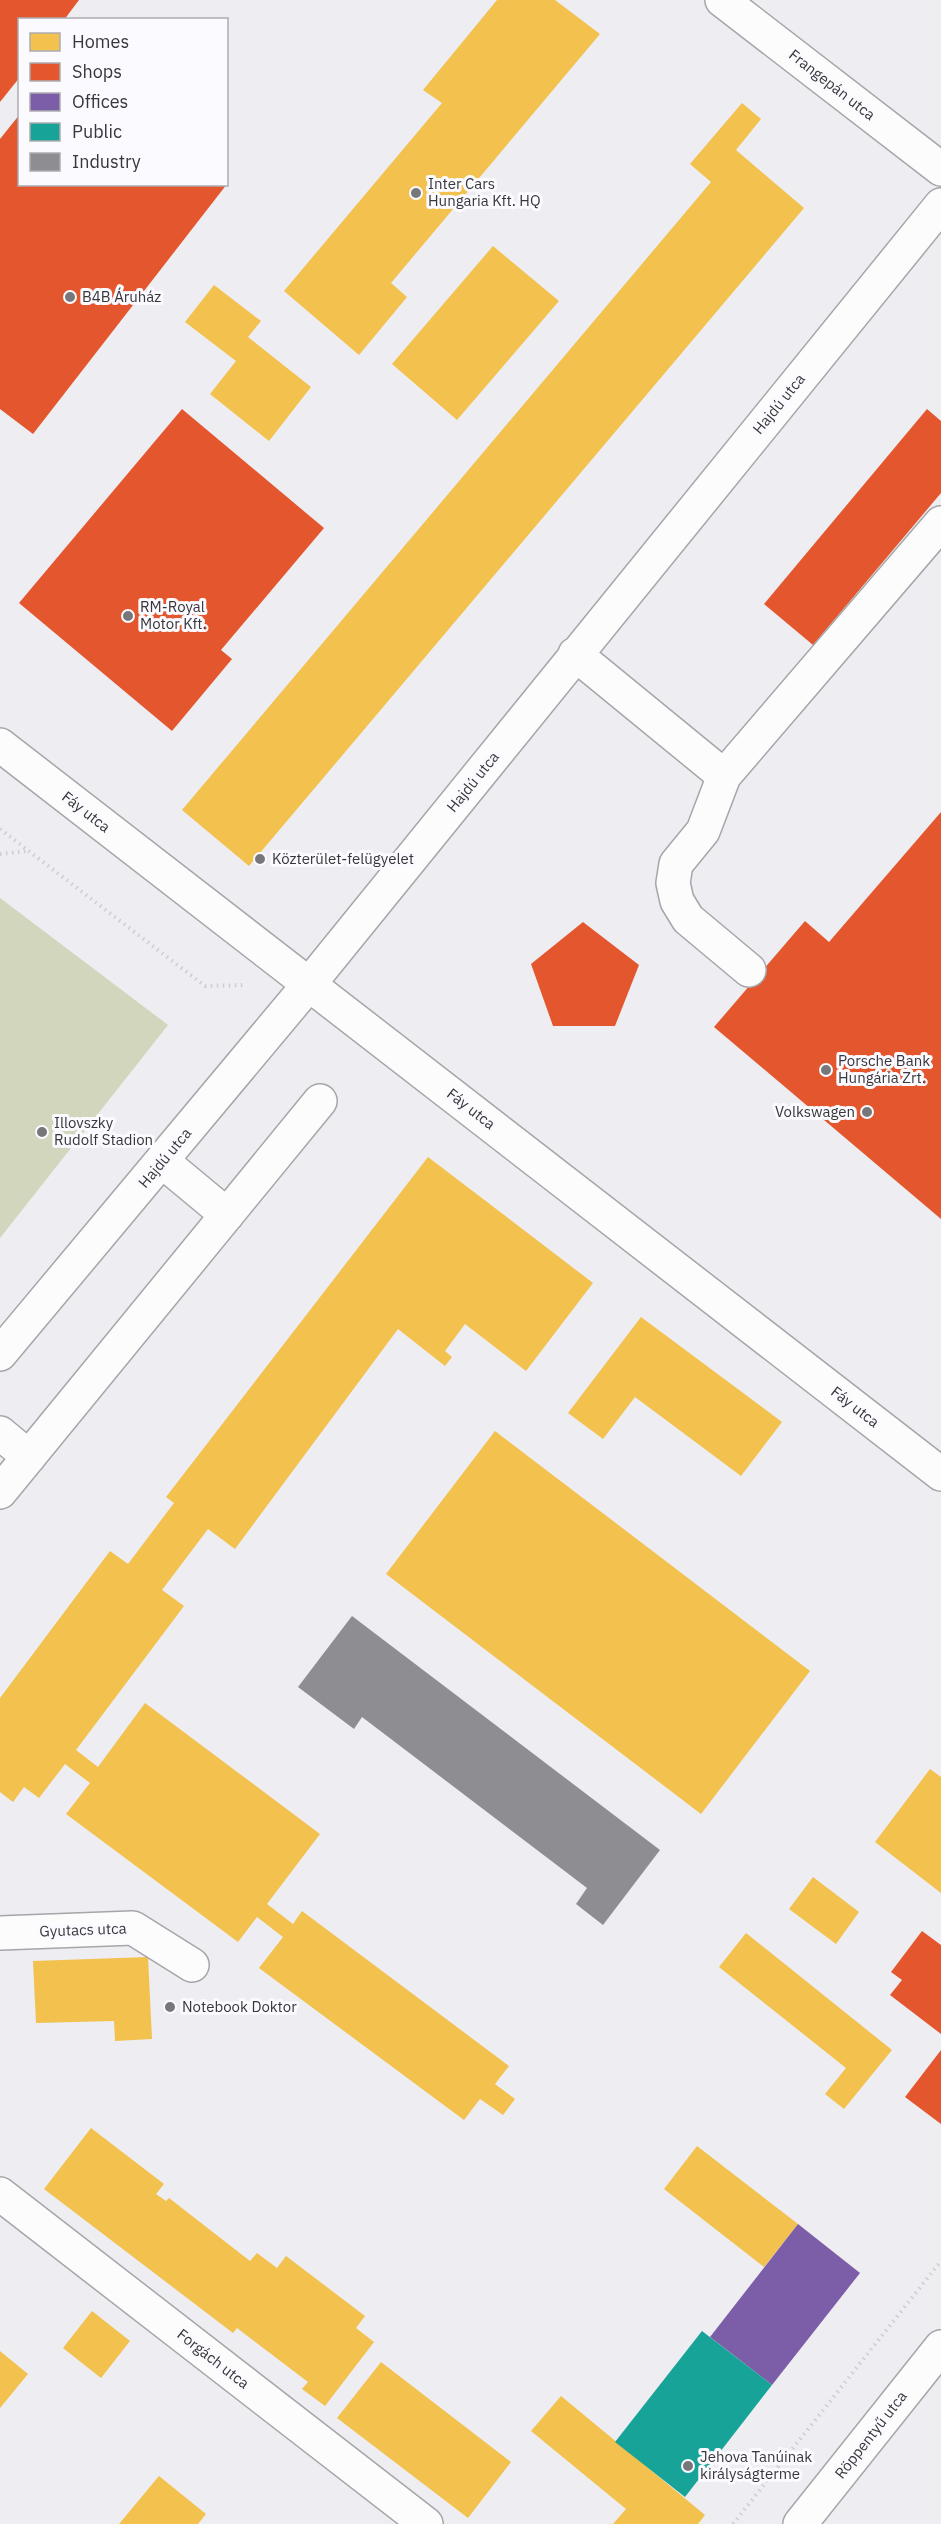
<svg xmlns="http://www.w3.org/2000/svg" width="941" height="2524" font-family="'IBM Plex Sans',sans-serif">
  <rect width="100%" height="100%" fill="#ededf2"/>
  <path fill="#d2d6bc" d="M0,898L168,1025L0,1238Z"/>
  <path fill="#f2c14e" d="M497,0H555L600,34L391,283L407,297L359,355L284,291L442,103L423,90Z
    M742,103L761,119L736,150L804,208L249,866L182,810L711,182L690,164Z
    M493,246L559,301L457,420L392,364Z
    M214,285L261,321L248,337L311,387L269,441L210,394L236,361L185,322Z
    M428,1157L593,1283L526,1371L465,1324L445,1351L452,1357L445,1366L398,1329L235,1549L208,1529L162,1590L184,1606L76,1750L98,1767L145,1703L320,1834L267,1904L293,1924L302,1911L509,2066L495,2084L515,2099L503,2115L480,2099L464,2120L259,1968L283,1937L257,1917L238,1942L66,1814L90,1783L65,1764L39,1798L24,1787L13,1802L0,1792V1698L110,1551L128,1564L174,1503L166,1497Z
    M641,1317L782,1422L741,1476L635,1397L603,1439L568,1413Z
    M495,1431L810,1671L701,1814L386,1574Z
    M930,1769L941,1777V1893L875,1842Z
    M813,1877L859,1912L836,1944L789,1909Z
    M746,1933L892,2050L844,2109L825,2094L846,2068L719,1967Z
    M148,1957L152,2039L115,2041L114,2021L36,2023L33,1961Z
    M91,2128L164,2184L156,2194L166,2201L169,2198L250,2261L257,2253L277,2268L286,2256L365,2316L356,2328L374,2342L325,2406L302,2389L308,2382L237,2328L233,2333L44,2189Z
    M697,2146L798,2224L764,2267L664,2189Z
    M92,2311L130,2341L101,2378L63,2348Z
    M0,2351L28,2374L0,2408Z
    M381,2362L511,2462L468,2518L337,2418Z
    M561,2396L705,2515L698,2524H613L626,2509L531,2431Z
    M159,2476L206,2514L198,2524H119Z"/>
  <path fill="#e4572e" d="M0,0H79L64,20H20V77L0,102Z
    M20,114V184H227L33,434L0,409V139Z
    M182,409L324,528L221,650L232,659L172,731L19,603Z
    M927,409L941,421V493L813,645L764,604Z
    M941,812V1219L714,1027L805,921L829,942Z
    M583,922L639,965L615,1026H553L531,964Z
    M922,1931L941,1945V2034L890,1995L902,1980L891,1972Z
    M941,2050V2124L905,2097Z"/>
  <path fill="#7b5ea7" d="M798,2224L860,2273L772,2385L710,2337Z"/>
  <path fill="#17a398" d="M702,2331L772,2385L685,2497L615,2442Z"/>
  <path fill="#8d8d92" d="M352,1616L660,1850L603,1925L576,1904L587,1888L362,1717L354,1729L298,1687Z"/>
  <g fill="none" stroke-linecap="round" stroke-linejoin="round">
    <g stroke="#a6a6a9" stroke-width="36">
      <path id="minor" d="M722,0L941,169
        M575,654L724,776
        M0,745L941,1474
        M749,970L688,919L677,901L673,883L676,864L703,831L724,776L941,523
        M162,1161L227,1215
        M0,1354L310,983L941,205
        M0,1433L29,1457
        M0,1492L320,1101
        M0,1933L133,1928L192,1965
        M0,2194L426,2524
        M800,2524L941,2347"/>
    </g>
    <path stroke="#ceced0" stroke-width="4" stroke-dasharray="1.5 4.5" stroke-linecap="butt" d="M0,829L205,986L246,985
      M0,854L29,851
      M733,2524L941,2261"/>
    <use href="#minor" stroke="#fcfcfd" stroke-width="33"/>
  </g>
  <g fill="#77777b" stroke="#fafaff" stroke-width="2">
    <circle cx="416" cy="193" r="6"/>
    <circle cx="70" cy="297" r="6"/>
    <circle cx="128" cy="616" r="6"/>
    <circle cx="260" cy="859" r="6"/>
    <circle cx="826" cy="1070" r="6"/>
    <circle cx="867" cy="1112" r="6"/>
    <circle cx="42" cy="1132" r="6"/>
    <circle cx="170" cy="2007" r="6"/>
    <circle cx="688" cy="2466" r="6"/>
  </g>
  <g text-anchor="middle" stroke-width="6" stroke-linejoin="round" paint-order="stroke">
    <g font-size="15" fill="#38383b" stroke="#fafaff">
      <text transform="translate(832 85) rotate(38)" y="5">Frangepán utca</text>
      <text transform="translate(779 404) rotate(-51)" y="5">Hajdú utca</text>
      <text transform="translate(473 782) rotate(-51)" y="5">Hajdú utca</text>
      <text transform="translate(86 812) rotate(38)" y="5">Fáy utca</text>
      <text transform="translate(471 1109) rotate(38)" y="5">Fáy utca</text>
      <text transform="translate(165 1158) rotate(-50)" y="5">Hajdú utca</text>
      <text transform="translate(855 1407) rotate(38)" y="5">Fáy utca</text>
      <text transform="translate(83 1930) rotate(-2)" y="5">Gyutacs utca</text>
      <text transform="translate(213 2359) rotate(38)" y="5">Forgách utca</text>
      <text transform="translate(871 2435) rotate(-52)" y="5">Röppentyű utca</text>
    </g>
    <g font-size="15" fill="#38383b" stroke="#fafaff" text-anchor="start">
      <text x="428" y="189">Inter Cars<tspan x="428" dy="17">Hungaria Kft. HQ</tspan></text>
      <text x="82" y="302">B4B Áruház</text>
      <text x="140" y="612">RM-Royal<tspan x="140" dy="17">Motor Kft.</tspan></text>
      <text x="272" y="864">Közterület-felügyelet</text>
      <text x="838" y="1066">Porsche Bank<tspan x="838" dy="17">Hungária Zrt.</tspan></text>
      <text x="855" y="1117" text-anchor="end">Volkswagen</text>
      <text x="54" y="1128">Illovszky<tspan x="54" dy="17">Rudolf Stadion</tspan></text>
      <text x="182" y="2012">Notebook Doktor</text>
      <text x="700" y="2462">Jehova Tanúinak<tspan x="700" dy="17">királyságterme</tspan></text>
    </g>
  </g>
  <rect x="18" y="18" width="210" height="168" fill="#fafaff" stroke="#acacb1" stroke-width="1.5"/>
  <rect x="30" y="33" width="30" height="18" fill="#f2c14e" stroke="#acacb1" stroke-width="1.5"/>
  <text x="72" y="48" font-size="18" fill="#38383b">Homes</text>
  <rect x="30" y="63" width="30" height="18" fill="#e4572e" stroke="#acacb1" stroke-width="1.5"/>
  <text x="72" y="78" font-size="18" fill="#38383b">Shops</text>
  <rect x="30" y="93" width="30" height="18" fill="#7b5ea7" stroke="#acacb1" stroke-width="1.5"/>
  <text x="72" y="108" font-size="18" fill="#38383b">Offices</text>
  <rect x="30" y="123" width="30" height="18" fill="#17a398" stroke="#acacb1" stroke-width="1.5"/>
  <text x="72" y="138" font-size="18" fill="#38383b">Public</text>
  <rect x="30" y="153" width="30" height="18" fill="#8d8d92" stroke="#acacb1" stroke-width="1.5"/>
  <text x="72" y="168" font-size="18" fill="#38383b">Industry</text>
</svg>
